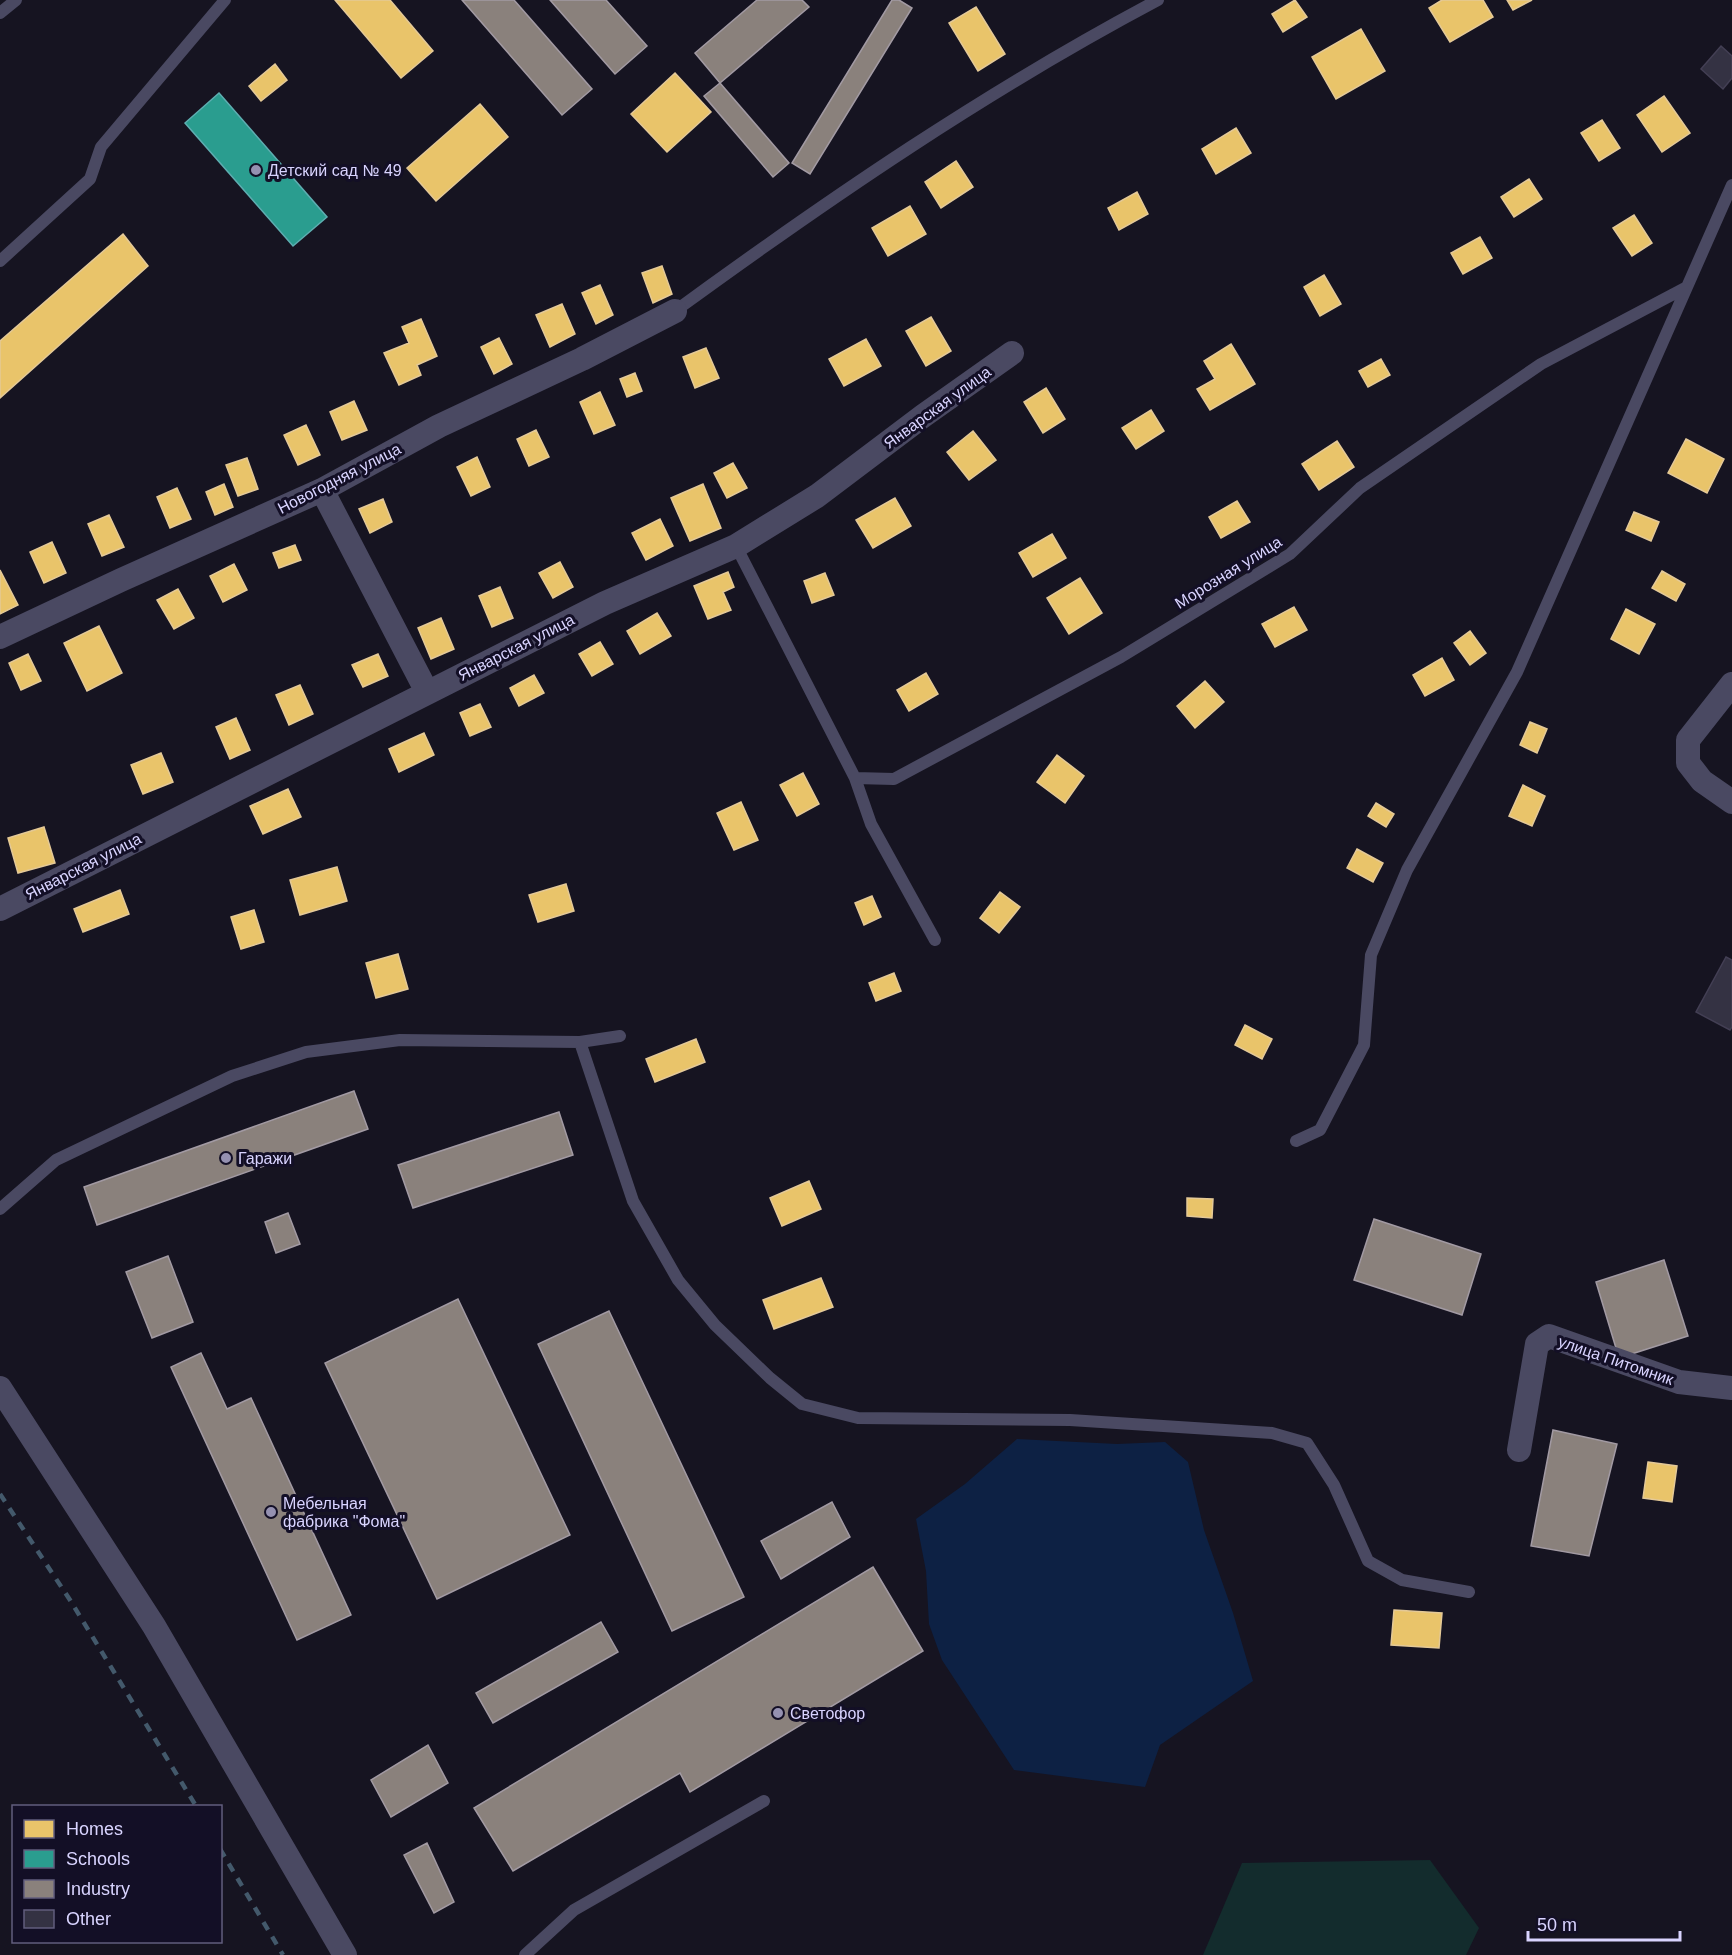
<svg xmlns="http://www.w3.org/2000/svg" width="1732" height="1955" font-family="Arial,sans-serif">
  <rect width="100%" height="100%" fill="#161421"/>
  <path fill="#132c2d" d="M1430,1860L1479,1928L1466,1955H1203L1242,1863Z"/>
  <path fill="#0d2144" d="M1017,1439L1117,1444L1165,1442L1188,1462L1204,1530L1233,1613L1253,1681L1160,1745L1145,1787L1014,1770L942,1660L929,1624L926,1571L916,1519L965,1484Z"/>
  <path fill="#e9c46a" stroke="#e4c997" stroke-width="1.5" d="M335,0H390L433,51L401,78Z
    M1295,0L1307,17L1283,32L1272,14Z
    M1442,0H1483L1493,17L1450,42L1429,8Z
    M1507,0H1532L1513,10Z
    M976,7L1005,54L978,71L949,23Z
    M1361,29L1385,71L1336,99L1312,57Z
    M275,64L287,80L261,101L249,86Z
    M675,73L711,112L667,152L631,114Z
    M1664,96L1690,133L1662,152L1637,115Z
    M480,104L508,137L436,201L407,168Z
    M1602,120L1620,148L1599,161L1581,133Z
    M1236,128L1251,153L1216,174L1202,149Z
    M956,161L973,187L941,208L925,182Z
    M1529,179L1542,199L1514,217L1501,197Z
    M1137,192L1148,214L1119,230L1108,208Z
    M910,206L926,234L888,256L872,228Z
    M1634,215L1652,243L1632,256L1613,228Z
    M123,234L148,266L0,398V341Z
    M1480,237L1492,258L1463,274L1451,253Z
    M662,266L672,294L653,303L642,273Z
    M1324,275L1341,304L1320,316L1304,287Z
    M600,285L613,315L596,324L582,293Z
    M562,304L575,334L550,347L536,315Z
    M931,317L951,351L926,366L906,331Z
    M421,319L437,356L417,365L421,375L399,385L384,353L409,343L402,327Z
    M499,338L512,364L494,374L481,347Z
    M866,339L881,366L844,386L829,359Z
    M1231,344L1255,384L1210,410L1197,389L1215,379L1204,361Z
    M706,348L719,378L695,388L683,357Z
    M1381,359L1390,375L1368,387L1359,371Z
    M635,373L642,391L627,397L620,379Z
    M1046,388L1065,419L1043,433L1024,402Z
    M600,392L615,425L594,434L580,402Z
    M354,401L367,430L342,440L330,412Z
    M1151,410L1164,431L1136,449L1122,428Z
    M306,425L320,455L298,465L284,435Z
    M536,430L549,457L529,466L517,439Z
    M973,431L996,460L969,480L947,452Z
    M1686,439L1724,459L1707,493L1668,473Z
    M1337,441L1354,467L1319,490L1302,464Z
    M477,457L490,487L471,496L457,467Z
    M247,458L258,489L238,496L226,465Z
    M733,463L747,488L727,498L714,473Z
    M224,484L233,507L215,515L206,492Z
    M703,484L721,528L690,541L671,498Z
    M177,488L191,519L170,528L157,497Z
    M895,498L911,526L873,548L856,520Z
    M383,499L392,522L370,533L359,509Z
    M1237,501L1250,522L1221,538L1209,517Z
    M1634,512L1659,522L1651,541L1626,530Z
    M109,515L124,547L102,556L88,524Z
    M660,519L673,546L646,560L632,533Z
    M1052,534L1066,558L1033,577L1019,553Z
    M52,542L66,573L44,583L30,552Z
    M295,545L301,560L279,568L273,553Z
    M560,562L573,587L553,598L539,573Z
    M234,564L247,590L223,602L210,576Z
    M0,570L18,605L0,614Z
    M1662,571L1685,584L1676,601L1652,588Z
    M728,572L734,587L723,592L731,610L708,619L694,586Z
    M825,573L834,595L812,603L804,581Z
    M1080,578L1102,613L1069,634L1047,598Z
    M500,587L513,618L492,627L479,596Z
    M178,589L194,618L174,629L157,600Z
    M1294,607L1307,630L1275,647L1262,624Z
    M1626,609L1655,624L1639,654L1611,639Z
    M657,613L671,636L640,654L627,631Z
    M441,618L454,649L431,659L418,628Z
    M99,626L122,673L87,691L64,643Z
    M1470,631L1486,653L1470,665L1454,643Z
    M600,642L613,664L592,676L579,654Z
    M28,654L41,681L21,690L9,663Z
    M378,654L388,676L363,687L352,665Z
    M1442,658L1454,680L1425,696L1413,675Z
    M926,673L938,694L909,711L897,690Z
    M534,675L544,693L519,706L510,688Z
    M1205,681L1224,702L1195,728L1177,706Z
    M300,685L313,714L289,725L276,695Z
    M480,704L491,727L470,736L460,713Z
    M236,718L250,750L230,759L216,727Z
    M1530,722L1547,729L1537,753L1520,745Z
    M424,733L434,755L399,772L389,749Z
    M161,753L173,782L143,794L131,765Z
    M1057,755L1084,776L1065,803L1037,782Z
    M803,773L819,804L797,816L780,785Z
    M1523,785L1545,796L1532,826L1509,816Z
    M288,789L301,817L263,834L250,806Z
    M741,802L758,840L734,850L717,813Z
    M1376,803L1394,814L1386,827L1368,816Z
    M44,827L55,863L18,873L8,838Z
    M1357,849L1383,863L1373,882L1347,868Z
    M337,867L347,901L300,915L290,880Z
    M566,884L574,911L538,922L529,895Z
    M120,890L129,914L83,932L74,909Z
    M1000,892L1020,907L999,933L980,918Z
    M872,896L881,917L864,925L855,903Z
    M254,910L264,942L241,949L231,917Z
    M398,954L408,989L376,998L366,963Z
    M894,973L901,991L876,1001L869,983Z
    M1245,1025L1272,1039L1262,1059L1235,1045Z
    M696,1039L705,1062L655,1082L646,1059Z
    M809,1181L821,1209L782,1226L770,1198Z
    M1187,1198L1213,1199L1212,1218L1187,1216Z
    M821,1278L833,1307L774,1329L763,1300Z
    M1648,1462L1677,1466L1672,1502L1643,1498Z
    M1394,1610L1442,1613L1439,1648L1391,1645Z"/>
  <path fill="#2a9d8f" stroke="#5eaeb1" stroke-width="1.5" d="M219,93L327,217L293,246L185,123Z"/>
  <path fill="#8a817c" stroke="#a29aa3" stroke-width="1.5" d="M462,0H514L592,89L562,115Z
    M550,0H606L647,46L615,74Z
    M757,0H802L809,7L720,83L695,53Z
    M892,0H899L912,8L810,174L792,163Z
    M720,83L789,163L773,177L704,96Z
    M354,1091L368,1129L97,1225L84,1187Z
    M559,1112L573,1155L413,1208L398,1165Z
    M288,1213L300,1244L276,1253L265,1222Z
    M1374,1219L1481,1254L1462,1315L1354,1280Z
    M168,1256L193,1322L152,1338L126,1272Z
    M1664,1260L1688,1336L1619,1358L1596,1282Z
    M458,1299L570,1535L437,1599L325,1363Z
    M609,1311L744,1597L672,1631L538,1344Z
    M201,1353L227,1409L251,1398L351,1615L297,1640L171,1367Z
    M1553,1430L1617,1444L1589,1556L1531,1546Z
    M832,1502L850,1537L781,1579L761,1541Z
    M873,1567L923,1651L690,1792L680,1773L513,1871L474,1808Z
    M601,1622L618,1652L493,1723L476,1693Z
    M428,1745L448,1783L391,1817L371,1780Z
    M427,1843L454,1902L434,1913L404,1855Z"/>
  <path fill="#343243" stroke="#433f54" stroke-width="1.5" d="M1721,46L1732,56V78L1723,89L1701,69Z
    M1726,957L1732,960V1027L1730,1030L1696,1012Z"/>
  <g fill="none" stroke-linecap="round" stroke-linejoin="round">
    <path stroke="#4a4962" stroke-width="12" d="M0,13L16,0
      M0,261L90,179L101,147L225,0
      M675,311C830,198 988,90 1158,0
      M736,546L855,778L871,824L935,940
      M855,778L894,779L1121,657L1290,554L1360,488L1541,364L1685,288
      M580,1042L620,1036
      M1296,1141L1320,1130L1364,1045L1371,955L1407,870L1517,672L1732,185
      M0,1209L56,1160L232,1076L306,1052L400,1040L580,1042L633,1201L678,1280L715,1325L770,1378L802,1404L858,1418L1070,1420L1272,1433L1307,1443L1334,1485L1368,1561L1402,1580L1469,1592
      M525,1955L574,1910L764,1801"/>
    <path stroke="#4a4962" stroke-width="24" d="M322,490L427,692
      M0,637L121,580L322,490L439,426L582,359L675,311
      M1732,684L1688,740V763L1702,781L1732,802
      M0,909L605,603L736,546L817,496L923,416L1012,353
      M0,1388L154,1626L345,1955
      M1519,1450L1537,1344L1549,1336L1679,1382L1732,1388"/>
    <path stroke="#43596b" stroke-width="4.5" stroke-dasharray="9 8" stroke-linecap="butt" d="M0,1494L70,1600L196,1806
      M220,1849L283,1955"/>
  </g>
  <g fill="#9591b1" stroke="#130f26" stroke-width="2">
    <circle cx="256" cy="170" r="6"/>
    <circle cx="226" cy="1158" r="6"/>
    <circle cx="271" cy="1512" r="6"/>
    <circle cx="778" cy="1713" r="6"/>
  </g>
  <g text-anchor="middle" stroke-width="6" stroke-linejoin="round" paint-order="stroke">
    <g font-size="16" fill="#d9d4ff" stroke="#130f26" text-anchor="start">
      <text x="268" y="176">Детский сад № 49</text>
      <text x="238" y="1164">Гаражи</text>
      <text x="283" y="1509">Мебельная<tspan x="283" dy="18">фабрика "Фома"</tspan></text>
      <text x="790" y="1719">Светофор</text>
    </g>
    <g font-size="16" fill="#d9d4ff" stroke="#130f26">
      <text transform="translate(937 407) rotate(-36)" y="6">Январская улица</text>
      <text transform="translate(339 478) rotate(-27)" y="6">Новогодняя улица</text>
      <text transform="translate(1228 572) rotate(-32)" y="6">Морозная улица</text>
      <text transform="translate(516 647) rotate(-27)" y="6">Январская улица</text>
      <text transform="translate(83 866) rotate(-27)" y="6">Январская улица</text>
      <text transform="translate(1616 1360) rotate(19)" y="6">улица Питомник</text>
    </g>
  </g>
  <rect x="12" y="1805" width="210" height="138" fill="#130f26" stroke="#625e7d" stroke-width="1.5"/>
  <rect x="24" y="1820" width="30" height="18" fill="#e9c46a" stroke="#625e7d" stroke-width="1.5"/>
  <text x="66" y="1835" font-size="18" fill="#d9d4ff">Homes</text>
  <rect x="24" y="1850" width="30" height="18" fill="#2a9d8f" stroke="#625e7d" stroke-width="1.5"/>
  <text x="66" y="1865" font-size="18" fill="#d9d4ff">Schools</text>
  <rect x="24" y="1880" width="30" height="18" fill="#8a817c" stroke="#625e7d" stroke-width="1.5"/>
  <text x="66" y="1895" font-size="18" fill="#d9d4ff">Industry</text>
  <rect x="24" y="1910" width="30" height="18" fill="#343243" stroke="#625e7d" stroke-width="1.5"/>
  <text x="66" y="1925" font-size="18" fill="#d9d4ff">Other</text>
  <path d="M1528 1931v9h152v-9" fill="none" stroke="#d9d4ff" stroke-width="3"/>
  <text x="1537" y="1931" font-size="18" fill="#d9d4ff" stroke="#130f26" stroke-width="4.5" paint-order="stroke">50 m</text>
</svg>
